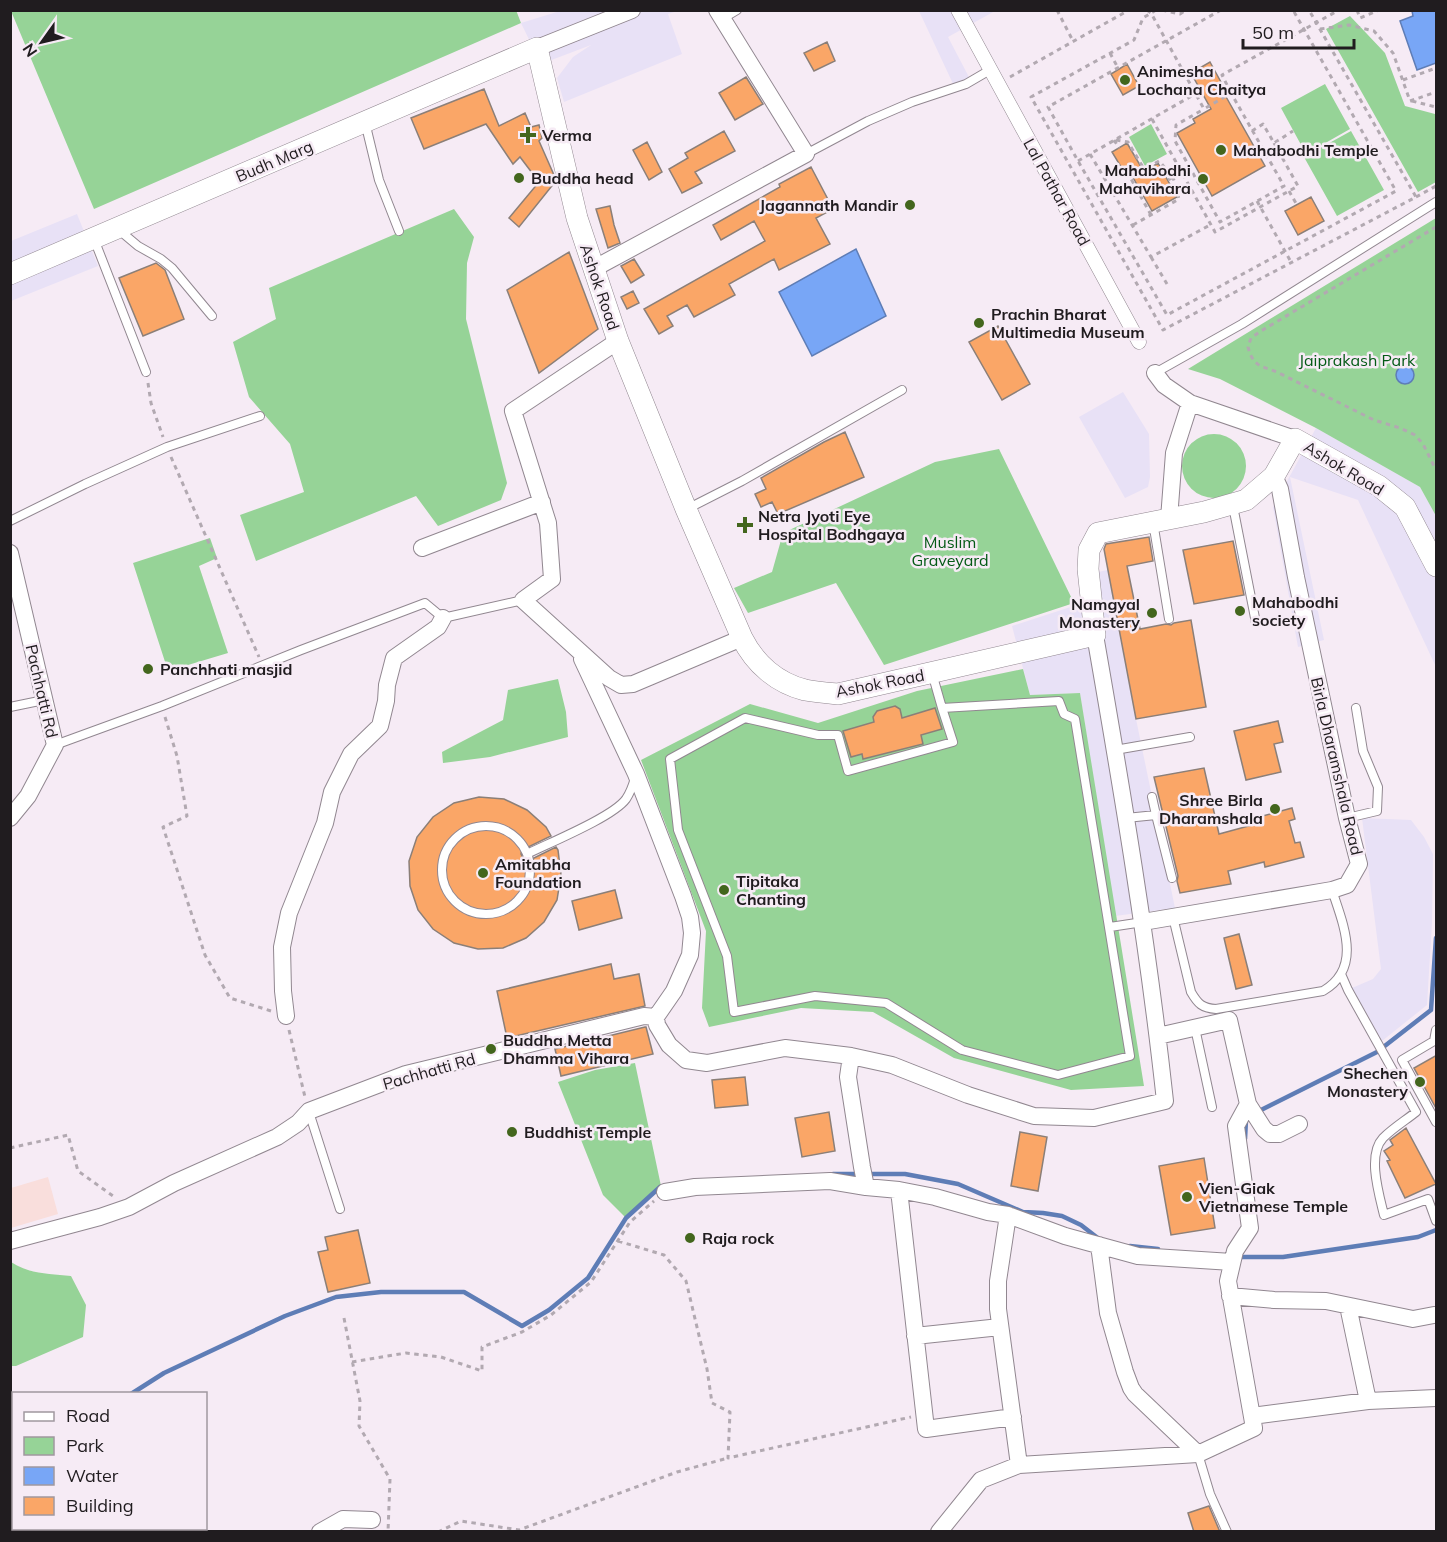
<svg xmlns="http://www.w3.org/2000/svg" width="1447" height="1542" font-family="Mulish,sans-serif">
  <rect width="100%" height="100%" fill="#f6ebf5"/>
  <path fill="#e8e1f6" d="M560,11H677L668,14L682,54L564,102L557,78L573,57L591,45L541,64L521,23Z
    M919,11H995L948,37L971,81L955,88Z
    M77,214L98,266L11,301V241Z
    M1123,392L1149,434L1150,477L1148,487L1125,498L1079,417Z
    M1316,428L1420,487L1436,516V667L1358,500L1290,477L1324,640L1298,647L1273,507Z
    M1108,570L1136,719L1175,908L1115,916L1080,693L1030,695L1012,626L1092,600L1088,574Z
    M1362,818L1411,820L1424,837L1433,854L1432,923L1427,1005L1382,1041L1352,988L1373,979L1381,969Z"/>
  <path fill="#f9dedc" d="M48,1177L58,1214L11,1228V1188Z"/>
  <path fill="#96d397" d="M516,10L521,23L94,209L11,11Z
    M1350,16L1385,53L1405,106L1435,114L1436,117V182L1418,192L1326,29Z
    M1325,84L1350,129L1306,154L1281,108Z
    M1151,124L1167,154L1145,166L1129,137Z
    M1351,131L1384,190L1337,216L1304,157Z
    M454,209L474,237L467,263L466,319L507,483L501,500L438,526L416,496L256,561L240,515L304,492L290,444L249,397L233,342L276,319L269,288Z
    M1436,218V516L1420,487L1316,428L1220,379L1188,369Z
    M1182 466a32 32 0 1 1 64 0a32 32 0 1 1-64 0Z
    M999,449L1074,603L884,665L836,583L748,613L734,588L772,572L783,533L935,462Z
    M210,538L217,558L199,566L228,653L168,671L133,563Z
    M1023,669L1030,695L1080,693L1144,1086L1071,1090L954,1058L873,1012L801,1008L709,1027L702,1008L706,931L641,760L750,704L818,723L917,691Z
    M558,679L566,712L568,737L490,757L443,763L442,752L503,720L508,690Z
    M635,1063L661,1186L626,1218L603,1195L558,1082L595,1070Z
    M11,1262C29,1274 50,1274 71,1276L86,1305L83,1337L16,1366H11Z"/>
  <path fill="#78a6f6" stroke="#5e7db6" stroke-width="1.5" d="M1412,11H1436V63L1417,70L1400,21L1413,16Z
    M856,249L886,316L812,356L779,292Z
    M1396 375a9 9 0 1 1 18 0a9 9 0 1 1-18 0Z"/>
  <g fill="none" stroke-linecap="round" stroke-linejoin="round">
    <path stroke="#5e7db6" stroke-width="4.5" d="M1257,1112L1377,1052L1431,1010L1436,938
      M1245,1139L1246,1120
      M833,1174H905L958,1184L1023,1212L1043,1213L1062,1216L1081,1225L1099,1239
      M1130,1246L1158,1249
      M1237,1257H1283L1418,1237L1436,1230
      M131,1394L164,1373L285,1316L336,1297L381,1292H464L522,1326L549,1310L588,1278L626,1218L660,1187
      M10,1438H14"/>
  </g>
  <path fill="#faa667" stroke="#8b7f78" stroke-width="1.5" d="M827,42L835,61L814,71L804,53Z
    M1210,62L1227,93L1225,95L1265,166L1212,196L1177,133L1195,123L1193,119L1211,109L1191,73Z
    M1127,64L1139,86L1123,95L1111,74Z
    M746,77L763,104L735,120L719,93Z
    M484,89L499,126L525,113L531,127L539,125L542,138L539,141L554,175L555,182L519,227L509,218L539,182L520,157L513,164L486,124L424,149L411,118Z
    M724,131L735,151L695,172L702,183L682,193L669,169L688,158L685,153Z
    M647,142L662,172L649,180L633,150Z
    M1127,143L1144,172L1158,163L1177,197L1152,211L1131,174L1127,177L1112,152Z
    M811,167L833,209L816,218L830,244L779,270L774,259L729,284L735,295L694,317L687,305L667,316L673,326L659,334L644,309L765,241L754,221L721,240L713,225L780,187L779,184Z
    M1311,197L1324,221L1298,235L1285,211Z
    M610,206L614,225L620,243L608,248L596,209Z
    M569,252L598,329L539,373L507,290Z
    M634,259L644,275L631,283L621,266Z
    M156,263L165,270L184,319L143,336L119,278Z
    M633,291L639,303L627,309L621,297Z
    M998,326L1030,384L1002,400L969,342Z
    M845,432L864,477L778,514L772,502L761,507L755,494L766,489L761,478L824,442Z
    M1149,537L1153,561L1127,566L1140,629L1166,624L1171,625L1174,623L1191,620L1206,707L1136,719L1104,549L1106,544Z
    M1233,541L1244,595L1194,604L1183,550Z
    M895,706L900,709L902,718L935,708L942,729L921,735L923,744L863,759L862,754L851,757L843,731L874,722L873,717L877,711Z
    M1278,721L1283,742L1274,744L1281,772L1246,780L1234,731Z
    M1204,768L1219,834L1256,824L1255,818L1292,808L1295,819L1289,821L1295,843L1300,842L1304,857L1265,867L1264,862L1228,871L1231,884L1180,893L1177,881L1178,876L1154,777Z
    M479,797L504,799L527,810L546,827L551,836L522,850L521,854L524,860H530L556,847L558,850L561,875L557,900L544,922L526,938L503,948L478,949L454,943L433,929L418,910L410,886L409,861L417,837L433,817L454,803Z
    M615,890L622,918L579,930L572,901Z
    M1239,934L1252,985L1236,989L1224,938Z
    M611,964L614,979L639,974L645,1006L507,1038L497,991Z
    M645,1027H646L653,1054L561,1076L555,1049Z
    M1437,1055V1110L1414,1068Z
    M745,1077L748,1105L715,1108L712,1080Z
    M829,1112L835,1151L802,1157L795,1118Z
    M1406,1128L1436,1184L1405,1198L1387,1161L1390,1160L1384,1151L1393,1145L1390,1140Z
    M1020,1132L1047,1137L1038,1191L1011,1186Z
    M1204,1158L1215,1228L1171,1235L1159,1166Z
    M358,1230L370,1283L328,1292L318,1252L328,1250L325,1237Z
    M1209,1506L1220,1532H1194L1188,1513Z"/>
  <g fill="none" stroke-linecap="round" stroke-linejoin="round">
    <g stroke="#918790" stroke-width="10">
      <path id="service" d="M722,19L737,10
        M365,122L379,180L399,231
        M806,154L868,121L912,102L966,84L990,70
        M119,230L138,246L161,259L172,268L212,316
        M94,239L146,372
        M1155,373L1242,324L1436,202
        M1233,506L1256,623
        M687,509L742,481L902,390
        M10,521L85,484L167,447L260,416
        M1153,522L1169,619
        M932,673L942,708L1059,701L1064,714L1075,719L1130,1056L1058,1075L962,1050L886,1003L815,996L734,1012L727,956L678,830L670,759L745,718L818,735H838L848,771L953,742L942,708
        M10,707L44,700
        M55,745L162,706L301,650L425,603L443,618L523,600
        M1115,750L1190,737
        M1152,797L1156,815
        M1126,818L1156,815L1172,878
        M1347,818L1377,811L1378,787L1363,751L1356,708
        M442 870a44 44 0 1 1 88 0a44 44 0 1 1-88 0Z
        M527,854C549,843 613,817 626,799C630,793 633,785 635,778
        M1173,917L1191,992C1198,1004 1202,1008 1216,1009L1323,991C1363,968 1343,924 1332,890
        M1110,927L1143,922
        M1341,974L1348,990L1416,1112C1406,1120 1393,1128 1383,1138C1367,1155 1379,1194 1384,1215L1428,1199L1436,1221
        M1195,1028L1212,1107
        M1436,1030L1434,1041L1402,1060L1436,1122
        M309,1112L340,1209
        M1198,1454L1210,1494L1227,1532"/>
    </g>
    <g stroke="#918790" stroke-width="15">
      <path id="pedestrian" d="M958,10L1139,342"/>
    </g>
    <g stroke="#918790" stroke-width="18">
      <path id="minor" d="M537,48L632,10
        M593,269L806,154L717,10
        M618,341L513,411L548,523L552,579L523,600L609,678L621,685L633,684L742,638
        M1155,373L1164,385L1190,403L1295,439
        M1169,519L1174,453L1190,403
        M422,548L542,502
        M10,553L55,745L28,796L10,818
        M582,659L636,774L683,896L690,917L692,933L690,955L674,991L656,1017
        M1143,922L1332,890L1347,885L1359,864L1347,818L1296,577L1280,489L1274,476
        M286,1016L283,991L282,947L289,913L325,823L332,792L351,754L380,726L386,701L387,685L394,658L438,627L443,618
        M851,1056L848,1077L862,1167L866,1187
        M1248,1104L1264,1129L1270,1134H1279L1299,1124
        M899,1190L926,1429L1013,1417
        M665,1192L695,1187L830,1181L866,1187L899,1190L935,1197L988,1212L1008,1215L1065,1236L1138,1256L1232,1262
        M1008,1215L998,1281V1309L1019,1465
        M10,1241L100,1217L129,1207L174,1183L277,1137L298,1123L309,1111L406,1074L644,1016L656,1017L657,1025L669,1045L686,1060L707,1063L785,1048L851,1056L892,1065L968,1095L1034,1116L1094,1118L1165,1101C1148,944 1122,790 1095,635
        M1099,1245L1108,1313L1125,1372L1131,1388L1135,1394L1198,1454
        M1230,1296L1274,1300L1326,1301L1413,1319L1434,1315
        M1348,1306L1368,1401
        M915,1336L1000,1327
        M1252,1416L1368,1401L1436,1398
        M320,1532L343,1519L372,1520
        M939,1532L981,1480L1019,1465L1198,1454L1254,1428L1228,1281L1235,1251L1250,1228L1236,1126L1248,1104L1229,1020L1158,1036"/>
    </g>
    <g stroke="#918790" stroke-width="22">
      <path id="tertiary" d="M10,274L537,48L577,218L618,341L686,509L742,638C755,664 777,683 805,690C816,692 827,693 838,694L1095,635L1088,569L1089,550L1098,533L1204,512L1246,500L1274,476L1295,439L1379,486L1405,507L1436,566
        M10,1493H14
        M116,1528L120,1532"/>
    </g>
    <path stroke="#b2a9b1" stroke-width="3" stroke-dasharray="4.5 4.5" stroke-linecap="butt" d="M1057,10L1073,41
      M1147,10L1151,13L1204,109L1231,93L1284,186L1220,222L1175,141L1176,125L1204,109
      M1156,10L1143,18L1134,40L1031,97L1163,330L1416,197L1309,10
      M1162,10L1180,14L1186,10
      M1221,10L1048,107L1078,161L1167,315L1396,191L1293,10
      M1357,10L1360,18L1379,10
      M1320,29L1349,25L1374,31L1393,53L1410,101L1436,92
      M1110,53L1118,68
      M1010,77L1129,10
      M1403,80L1436,68
      M1231,93L1222,75L1339,10
      M1412,101L1436,107
      M1152,119L1215,232L1298,186L1274,143
      M1252,131L1263,124L1274,143L1293,131
      M1114,140L1119,148
      M1116,140L1128,142L1144,169
      M1090,154L1151,257L1210,225
      M1078,161L1195,94
      M1289,191L1297,205
      M1416,197L1436,186
      M1257,201L1291,262
      M1151,215L1130,177L1159,161L1173,177L1168,180
      M1133,225L1179,199L1173,177L1190,168
      M1436,227L1261,331L1251,338L1248,347L1250,354L1254,361L1260,366L1277,372L1374,420L1400,428L1415,435L1423,444L1436,470
      M1151,257L1167,284
      M148,383L151,403L163,437
      M171,457L259,657
      M165,717L177,756L187,816L163,827L205,955L230,998L271,1011
      M289,1030L305,1097
      M10,1148L68,1135L78,1171L113,1196
      M618,1241L664,1255L686,1281L707,1369L712,1403L730,1412L728,1458L911,1417
      M344,1318L360,1401L359,1426L390,1479L388,1532
      M352,1362L406,1353L441,1357L482,1371V1347L522,1332L551,1315L591,1282L630,1222L654,1201
      M438,1532L461,1521L519,1530L677,1472L728,1458"/>
    <use href="#service" stroke="#fff" stroke-width="8"/>
    <use href="#pedestrian" stroke="#fff" stroke-width="14"/>
    <use href="#minor" stroke="#fff" stroke-width="16"/>
    <use href="#tertiary" stroke="#fff" stroke-width="21"/>
  </g>
  <g fill="#43661d" stroke="#f6ebf5" stroke-width="2">
    <circle cx="1125" cy="80" r="6"/>
    <path d="M525 126h6v6h6v6h-6v6h-6v-6h-6v-6h6z"/>
    <circle cx="1221" cy="150" r="6"/>
    <circle cx="519" cy="178" r="6"/>
    <circle cx="1203" cy="179" r="6"/>
    <circle cx="910" cy="205" r="6"/>
    <circle cx="979" cy="323" r="6"/>
    <path d="M742 516h6v6h6v6h-6v6h-6v-6h-6v-6h6z"/>
    <circle cx="1240" cy="611" r="6"/>
    <circle cx="1152" cy="613" r="6"/>
    <circle cx="148" cy="669" r="6"/>
    <circle cx="1275" cy="809" r="6"/>
    <circle cx="483" cy="873" r="6"/>
    <circle cx="724" cy="890" r="6"/>
    <circle cx="491" cy="1049" r="6"/>
    <circle cx="1420" cy="1082" r="6"/>
    <circle cx="512" cy="1132" r="6"/>
    <circle cx="1187" cy="1197" r="6"/>
    <circle cx="690" cy="1238" r="6"/>
  </g>
  <g text-anchor="middle" stroke-width="5" stroke-linejoin="round" paint-order="stroke">
    <g font-size="16" font-weight="bold" fill="#201c1f" stroke="#f6ebf5" text-anchor="start">
      <text x="1137" y="77">Animesha<tspan x="1137" dy="18">Lochana Chaitya</tspan></text>
      <text x="542" y="141">Verma</text>
      <text x="1233" y="156">Mahabodhi Temple</text>
      <text x="1191" y="176" text-anchor="end">Mahabodhi<tspan x="1191" dy="18">Mahavihara</tspan></text>
      <text x="531" y="184">Buddha head</text>
      <text x="898" y="211" text-anchor="end">Jagannath Mandir</text>
      <text x="991" y="320">Prachin Bharat<tspan x="991" dy="18">Multimedia Museum</tspan></text>
      <text x="758" y="522">Netra Jyoti Eye<tspan x="758" dy="18">Hospital Bodhgaya</tspan></text>
      <text x="1252" y="608">Mahabodhi<tspan x="1252" dy="18">society</tspan></text>
      <text x="1140" y="610" text-anchor="end">Namgyal<tspan x="1140" dy="18">Monastery</tspan></text>
      <text x="160" y="675">Panchhati masjid</text>
      <text x="1263" y="806" text-anchor="end">Shree Birla<tspan x="1263" dy="18">Dharamshala</tspan></text>
      <text x="495" y="870">Amitabha<tspan x="495" dy="18">Foundation</tspan></text>
      <text x="736" y="887">Tipitaka<tspan x="736" dy="18">Chanting</tspan></text>
      <text x="503" y="1046">Buddha Metta<tspan x="503" dy="18">Dhamma Vihara</tspan></text>
      <text x="1408" y="1079" text-anchor="end">Shechen<tspan x="1408" dy="18">Monastery</tspan></text>
      <text x="524" y="1138">Buddhist Temple</text>
      <text x="1199" y="1194">Vien-Giak<tspan x="1199" dy="18">Vietnamese Temple</tspan></text>
      <text x="702" y="1244">Raja rock</text>
    </g>
    <g font-size="16" fill="#201c1f" stroke="#f6ebf5">
      <text transform="translate(274 161) rotate(-23)" y="6">Budh Marg</text>
      <text transform="translate(1057 192) rotate(61)" y="6">Lal Pathar Road</text>
      <text transform="translate(600 287) rotate(71)" y="6">Ashok Road</text>
      <text transform="translate(1344 468) rotate(31)" y="6">Ashok Road</text>
      <text transform="translate(880 683) rotate(-11)" y="6">Ashok Road</text>
      <text transform="translate(42 691) rotate(77)" y="6">Pachhatti Rd</text>
      <text transform="translate(1337 766) rotate(77)" y="6">Birla Dharamshala Road</text>
      <text transform="translate(429 1071) rotate(-16)" y="6">Pachhatti Rd</text>
    </g>
    <g font-size="16" fill="#035a15" stroke="#f6ebf5">
      <text x="1357" y="366">Jaiprakash Park</text>
      <text x="950" y="548">Muslim<tspan x="950" dy="18">Graveyard</tspan></text>
    </g>
  </g>
  <rect width="1447" height="1542" fill="none" stroke="#201c1f" stroke-width="24"/>
  <rect x="12" y="1392" width="195" height="138" fill="#f6ebf5" stroke="#a0989f" stroke-width="1.5"/>
  <rect x="24" y="1412" width="30" height="9" fill="#ffffff" stroke="#a0989f" stroke-width="1.5"/>
  <text x="66" y="1422" font-size="18" fill="#201c1f">Road</text>
  <rect x="24" y="1437" width="30" height="18" fill="#96d397" stroke="#a0989f" stroke-width="1.5"/>
  <text x="66" y="1452" font-size="18" fill="#201c1f">Park</text>
  <rect x="24" y="1467" width="30" height="18" fill="#78a6f6" stroke="#a0989f" stroke-width="1.5"/>
  <text x="66" y="1482" font-size="18" fill="#201c1f">Water</text>
  <rect x="24" y="1497" width="30" height="18" fill="#faa667" stroke="#a0989f" stroke-width="1.5"/>
  <text x="66" y="1512" font-size="18" fill="#201c1f">Building</text>
  <g transform="translate(42 42) rotate(236)" stroke="#f6ebf5" stroke-width="4.5" paint-order="stroke">
  <path d="M0-4.5L10 22L0 15L-10 22Z" fill="#201c1f"/>
  <text y="-9" font-size="16" font-weight="bold" text-anchor="middle" fill="#201c1f">N</text>
  </g>
  <path d="M1243 39v9h111v-9" fill="none" stroke="#201c1f" stroke-width="3"/>
  <text x="1252" y="39" font-size="18" fill="#201c1f" stroke="#f6ebf5" stroke-width="4.5" paint-order="stroke">50 m</text>
</svg>
